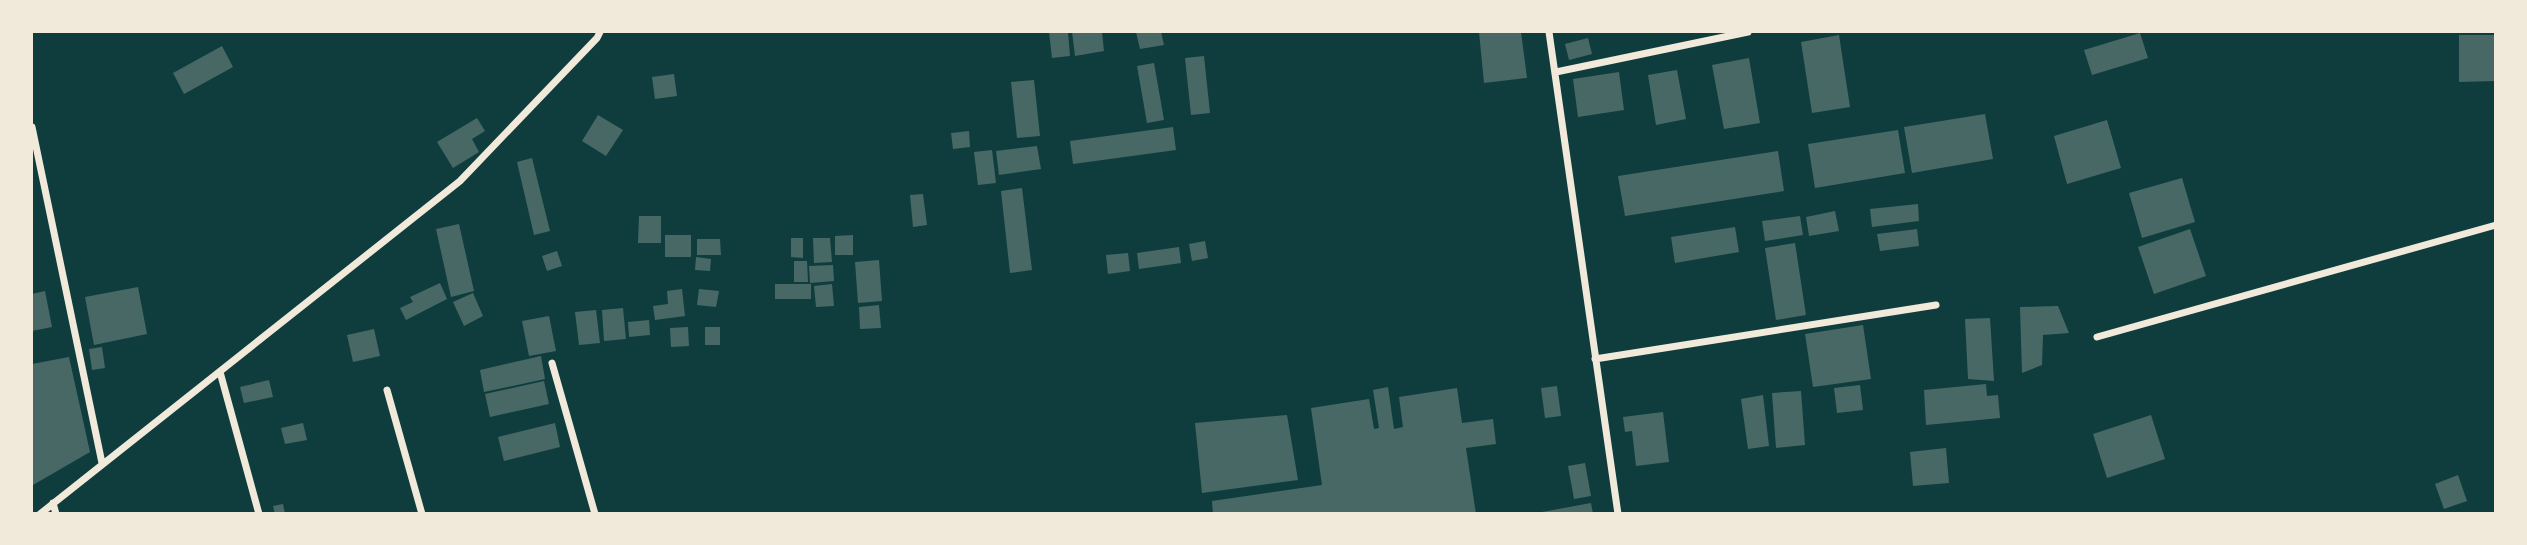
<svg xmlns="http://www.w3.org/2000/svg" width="2527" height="545" font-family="Commissioner,sans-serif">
  <rect width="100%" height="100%" fill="#0f3d3e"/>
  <path fill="#486865" d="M1049,32H1068L1070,56L1052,58Z
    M1072,32H1102L1104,51L1075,56Z
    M1136,32H1161L1164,45L1140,49Z
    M1479,32H1521L1527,78L1484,83Z
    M2140,33L2148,58L2092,75L2084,50Z
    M1839,35L1850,107L1812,113L1801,42Z
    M2459,35H2496V81L2459,82Z
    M1588,38L1592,54L1569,60L1565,44Z
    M222,46L233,67L184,94L173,73Z
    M1204,56L1210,113L1191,115L1185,58Z
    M1749,58L1760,123L1724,129L1712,65Z
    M1154,63L1164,120L1147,123L1137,66Z
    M1677,70L1686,119L1656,125L1648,75Z
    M1619,72L1624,110L1578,117L1573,79Z
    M674,74L677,96L655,99L652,77Z
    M1034,80L1040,136L1017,138L1011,82Z
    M1985,114L1993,159L1912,173L1904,127Z
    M598,115L623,130L606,156L582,141Z
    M477,118L485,131L472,139L479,152L453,168L437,142Z
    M2107,120L2121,168L2067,184L2054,136Z
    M1173,127L1176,150L1073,164L1070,141Z
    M1898,130L1905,173L1815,188L1808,144Z
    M969,131L970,147L953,149L951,133Z
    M1037,146L1041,169L999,175L996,151Z
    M992,150L996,183L978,185L974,152Z
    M1778,151L1784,191L1625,216L1618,176Z
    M532,158L550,231L534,235L517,162Z
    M2182,178L2195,222L2142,238L2129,193Z
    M1022,188L1032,270L1010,273L1001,191Z
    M923,194L927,225L913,227L910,195Z
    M1918,204L1919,221L1872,227L1870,209Z
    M1835,211L1839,231L1809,236L1806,217Z
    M639,216H661V243H638Z
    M1800,216L1803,235L1765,241L1762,221Z
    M459,224L474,291L451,297L436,229Z
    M1735,227L1739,252L1675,263L1671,237Z
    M1917,229L1919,246L1880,251L1877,234Z
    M2190,229L2206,276L2154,294L2138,247Z
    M665,235H691V257H665Z
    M853,235V255H835V236Z
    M791,238H803V258L791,257Z
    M813,238H830L832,262L814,263Z
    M697,239H720L721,255H697Z
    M1205,241L1208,258L1192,261L1189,244Z
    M1795,243L1806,315L1776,320L1765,248Z
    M1179,247L1181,263L1139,269L1137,253Z
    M557,251L562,266L547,271L542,256Z
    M1128,253L1130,271L1108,274L1106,255Z
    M696,257L711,259L710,271L695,270Z
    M879,260L882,301L858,303L855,262Z
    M794,261H807L808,282H794Z
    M833,265L834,281L810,283L809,266Z
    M440,283L447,299L406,320L400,308L413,302L410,297Z
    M775,284H811V299H775Z
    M832,284L834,306L816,307L814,286Z
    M138,287L147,334L94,345L85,297Z
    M682,289L685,316L655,320L653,306L668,304L667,291Z
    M699,289L719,291L716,307L697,305Z
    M45,291L52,327L32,331V294Z
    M473,293L483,316L464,326L453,302Z
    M879,305L881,328L860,329L859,307Z
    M2058,306L2069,333L2043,335L2042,365L2022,373L2020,307Z
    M623,308L626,339L604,341L602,310Z
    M596,310L600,343L579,345L575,312Z
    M549,316L556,351L529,356L522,321Z
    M1990,318L1994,381L1968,379L1965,319Z
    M649,320L650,335L629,337L628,322Z
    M1863,325L1871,379L1813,387L1805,334Z
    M688,327L689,346L671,347L670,328Z
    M705,327H720V345H705Z
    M374,329L380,356L353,362L347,335Z
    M102,347L105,368L92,370L89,349Z
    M541,356L545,379L484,392L480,370Z
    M69,357L90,452L33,485L32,364Z
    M269,380L273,397L244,403L240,387Z
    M544,381L549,404L490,417L485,394Z
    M1986,384L1987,396L1998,395L2000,418L1926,425L1924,390Z
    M1860,385L1863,410L1837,413L1834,388Z
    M1557,386L1561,416L1545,418L1541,388Z
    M1388,387L1394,429L1403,427L1399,397L1457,388L1462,423L1493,419L1496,444L1466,448L1476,514H1213L1212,501L1322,485L1311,408L1369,399L1374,429L1379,428L1373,390Z
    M1801,391L1805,445L1776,448L1772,393Z
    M1763,395L1769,446L1748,449L1741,399Z
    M1663,412L1669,462L1636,466L1632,431L1625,432L1623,417Z
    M1287,415L1298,480L1202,493L1195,423Z
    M2151,415L2165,459L2107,478L2093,434Z
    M303,423L307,440L285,444L281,428Z
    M555,423L560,447L504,461L498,437Z
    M1946,448L1949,483L1913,486L1910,452Z
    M1585,463L1591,496L1574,499L1568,466Z
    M2458,475L2467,501L2444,509L2435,484Z
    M1591,503L1593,514H1542V512Z
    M283,504L285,514H275L273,506Z"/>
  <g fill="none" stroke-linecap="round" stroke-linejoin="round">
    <path stroke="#f1e9da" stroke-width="7" d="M1549,32L1618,514
      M1556,72L1748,32
      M32,127L102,463
      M2097,337L2496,225
      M1595,359L1936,305
      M552,363L595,514
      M220,372L259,514
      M387,390L422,514
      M53,503L56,514
      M40,514L460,181L597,38L600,32"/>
  </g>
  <rect width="2527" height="545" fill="none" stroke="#f1e9da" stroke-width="66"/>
</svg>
